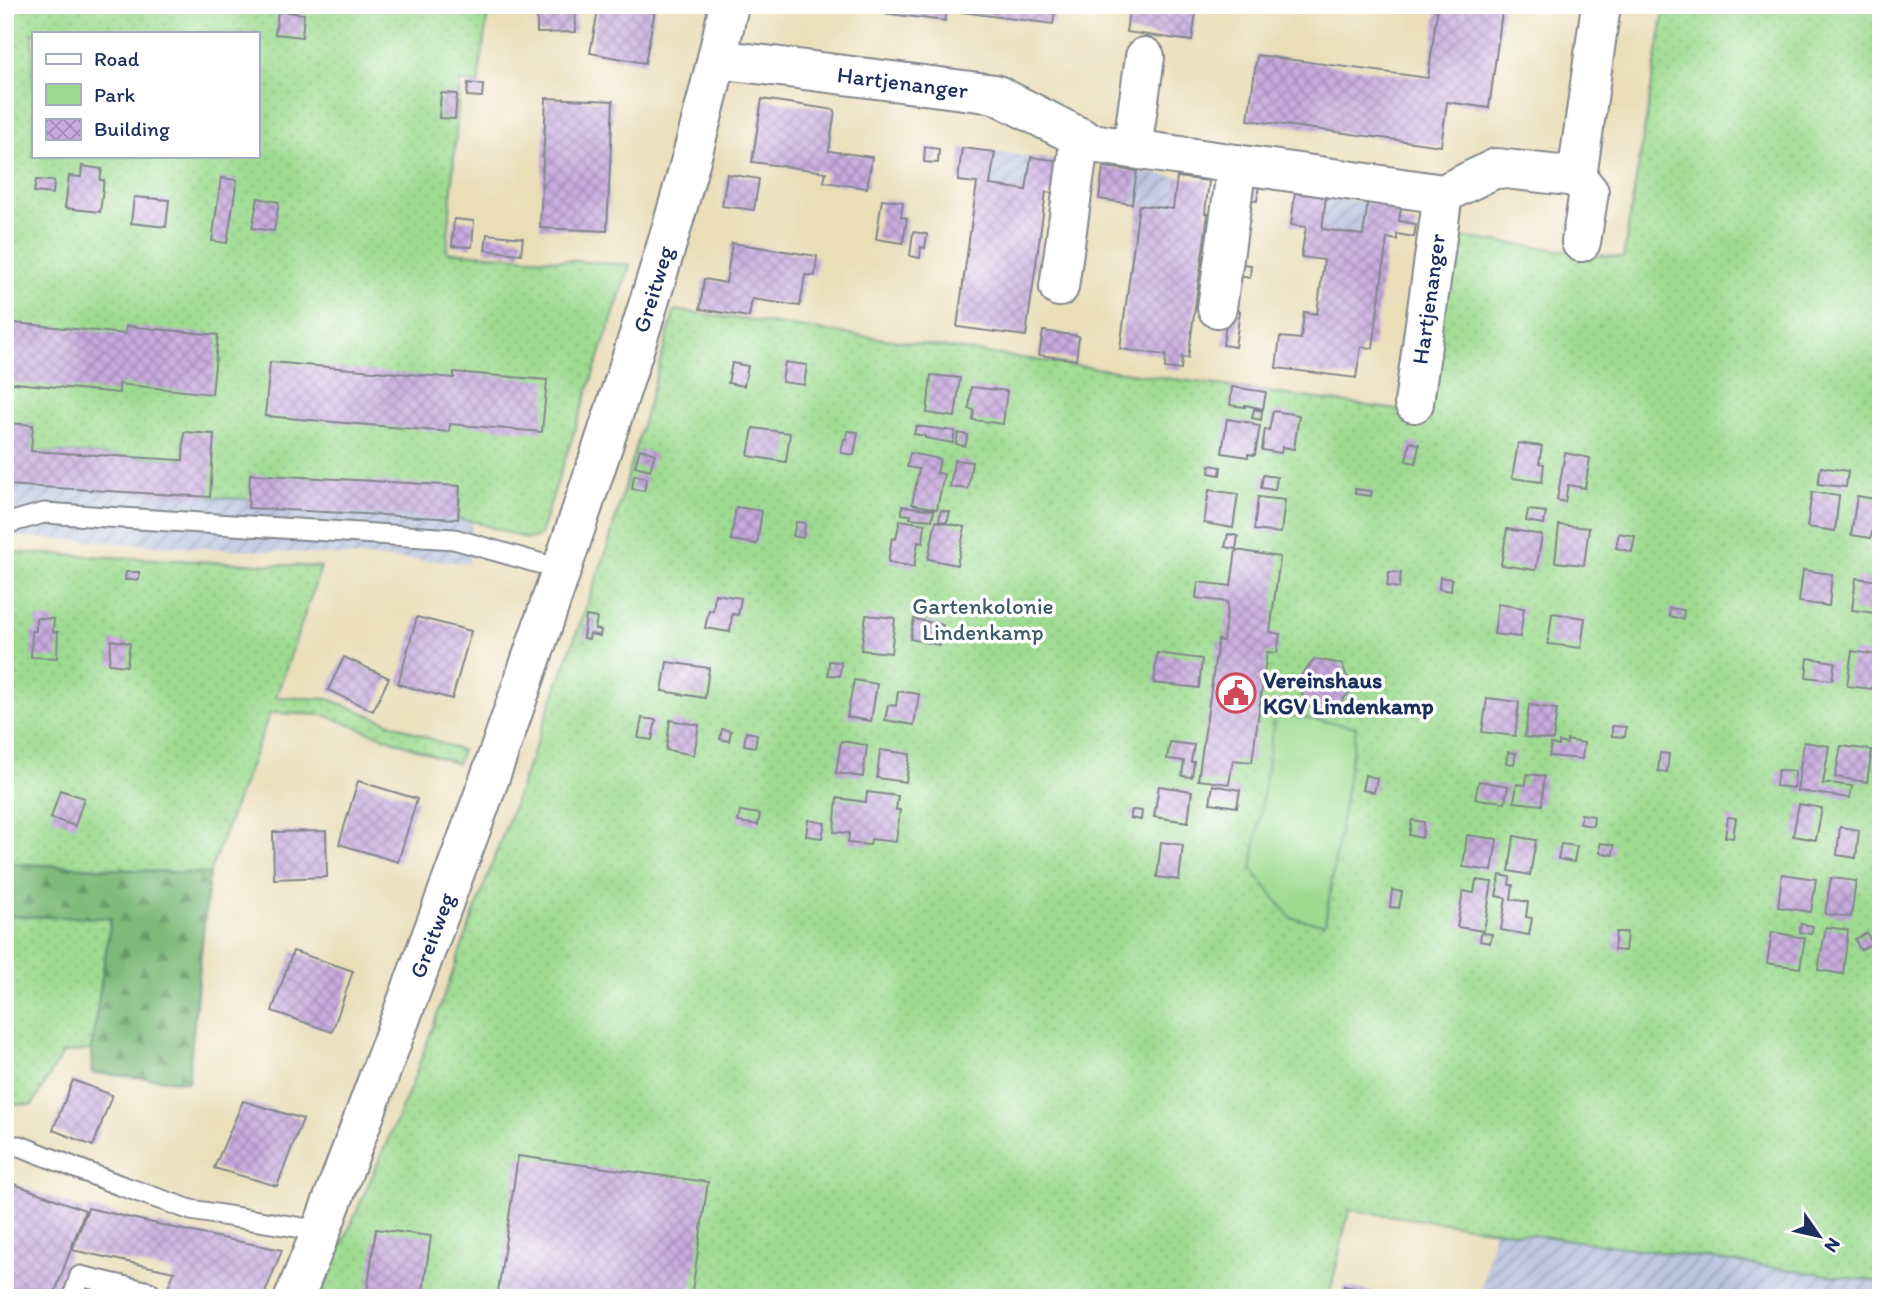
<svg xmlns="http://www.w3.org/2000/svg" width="1886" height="1303" font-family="Itim,sans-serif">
  <defs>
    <pattern id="industrial-furrows" width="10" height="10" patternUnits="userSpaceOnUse" patternTransform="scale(1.75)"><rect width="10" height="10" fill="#bac4de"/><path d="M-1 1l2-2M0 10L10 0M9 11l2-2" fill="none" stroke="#96a0b7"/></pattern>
    <pattern id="grass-dots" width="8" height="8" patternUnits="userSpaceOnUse" patternTransform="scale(1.75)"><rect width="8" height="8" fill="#9edb90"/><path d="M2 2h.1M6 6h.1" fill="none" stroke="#88bc7f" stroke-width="1.8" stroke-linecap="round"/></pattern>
    <pattern id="forest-firs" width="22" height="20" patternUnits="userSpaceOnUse" patternTransform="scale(1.75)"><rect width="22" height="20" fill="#7ebb7a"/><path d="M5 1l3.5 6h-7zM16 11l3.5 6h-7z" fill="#669867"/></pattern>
    <pattern id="building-cross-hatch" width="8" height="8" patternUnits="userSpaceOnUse" patternTransform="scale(1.75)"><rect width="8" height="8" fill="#c8aadd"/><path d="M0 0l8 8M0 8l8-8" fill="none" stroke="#a28bb6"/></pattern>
  </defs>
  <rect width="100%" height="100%" fill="#fff"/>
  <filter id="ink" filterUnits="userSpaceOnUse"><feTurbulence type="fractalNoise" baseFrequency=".0143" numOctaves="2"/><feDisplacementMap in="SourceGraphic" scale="14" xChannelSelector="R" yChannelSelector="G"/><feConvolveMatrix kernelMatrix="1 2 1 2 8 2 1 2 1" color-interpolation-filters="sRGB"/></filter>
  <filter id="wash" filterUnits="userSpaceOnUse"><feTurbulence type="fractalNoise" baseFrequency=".00686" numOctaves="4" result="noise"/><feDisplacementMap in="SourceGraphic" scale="28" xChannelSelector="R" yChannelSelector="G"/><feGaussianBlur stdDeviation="1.57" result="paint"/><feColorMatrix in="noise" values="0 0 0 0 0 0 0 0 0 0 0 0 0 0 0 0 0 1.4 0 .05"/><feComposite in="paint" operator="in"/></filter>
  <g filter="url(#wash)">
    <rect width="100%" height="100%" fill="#eadeb9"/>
    <path fill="url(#industrial-furrows)" d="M962,148L1062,161L1058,194L958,181Z
      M1103,167L1209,181L1205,213L1099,199Z
      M1295,193L1401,207L1397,240L1291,225Z
      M5,450L212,461L210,496L460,486L472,521L469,563L5,536Z
      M1494,1228L1881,1282V1298H1480Z"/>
    <path fill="url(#grass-dots)" stroke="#5c8577" stroke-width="2" fill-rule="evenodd" d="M5,5H489L478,84L460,81L447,252L630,265L539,537L527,539L472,521L458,519L460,486L249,499L210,497L184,433L183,460L31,451L33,425L5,423ZM33,33H257V156H33Z
      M1665,5H1881V1282L1349,1210L1329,1298H319L410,1089L606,552L675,310L1420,413L1444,235L1623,258Z
      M5,552L321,567L276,697L329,699L462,751L457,764L324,715L270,713L209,874L5,863Z
      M5,916L111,917L91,1050L63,1053L32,1105L5,1104Z"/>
    <path fill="url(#forest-firs)" stroke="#4c756c" stroke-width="2" d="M5,863L209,874L188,1082L92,1073L91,1050L111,918L5,916Z"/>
    <path fill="#9edb90" stroke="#5c8577" stroke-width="2" d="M1275,713L1356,727L1325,924L1291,918L1252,869Z"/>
    <g id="blocks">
      <path fill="url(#building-cross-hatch)" d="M537,5H575L576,32L537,33Z
        M599,5H656L645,63L590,53Z
        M836,5H1056L1053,24L947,10L945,21L836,7Z
        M1130,5H1197L1192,41L1126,32Z
        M1438,5H1503L1489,108L1447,102L1441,146L1248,120L1257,55L1428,78Z
        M278,11L304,14L302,37L275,34Z
        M468,83L483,85L482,97L467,96Z
        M441,93L457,94L455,119L439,118Z
        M546,98L613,101L607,231L540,228Z
        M762,99L835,110L829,151L872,157L867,188L824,182L826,172L752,162Z
        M925,147L939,149L938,163L924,162Z
        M962,148L995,152L990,185L1026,190L1031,157L1062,161L1058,194L1046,192L1026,336L957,327L977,183L958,181Z
        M82,166L102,169L100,180H104L100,212L65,208L69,176L81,177Z
        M1103,167L1137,171L1132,204L1099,199Z
        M727,174L759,179L754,210L722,206Z
        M1177,177L1209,181L1205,213L1208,214L1188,358L1182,357L1181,370L1165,368L1166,355L1120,349L1139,205L1173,209Z
        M221,178L237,180L227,243L212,241Z
        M36,180L54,181L53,194L34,192Z
        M1246,182L1259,184L1257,201L1243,199Z
        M1295,193L1326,197L1322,229L1363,235L1368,202L1401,207L1399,221L1416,224L1414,237L1397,234V240L1387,238L1373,348L1361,347L1356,378L1276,368L1280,337L1301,339L1304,312L1317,314L1324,260L1301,257L1306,227L1291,225Z
        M134,197L169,200L166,227L131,223Z
        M258,198L279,202L274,231L252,228Z
        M882,199L903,202L901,217L907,218L903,243L876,239Z
        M454,219L474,221L472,247L452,246Z
        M913,232L927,234L925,248L921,247L920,258L910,256Z
        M487,234L523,238L521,254L485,250Z
        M732,243L817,256L815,276L805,275L800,306L752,299L749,317L700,309L704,279L726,283Z
        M1235,263L1251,265L1250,278L1233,275Z
        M1228,309L1240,311L1235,347L1223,345Z
        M5,322L125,334L126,326L218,335L212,394L119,384V393L5,382Z
        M1043,331L1079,336L1076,360L1039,355Z
        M270,362L454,378V372L547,380L542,432L450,424L449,432L265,416Z
        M785,362L807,365L804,385L782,382Z
        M732,363L748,366L744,386L728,383Z
        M931,375L960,378L955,417L927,413Z
        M971,387L1007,391L1003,424L973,420L974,410L969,409Z
        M1232,387L1266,392L1263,409L1250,406L1245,405V407L1230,405Z
        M1254,409L1262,411L1261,420L1252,418Z
        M1273,411L1299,415L1294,449L1282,447L1281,453L1262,450L1265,429L1269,430Z
        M1227,419L1253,423V425L1260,426L1255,455L1248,454V457L1222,453Z
        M5,423L33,425L31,451L180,460H183L184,432L214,434L210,497L5,485Z
        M916,426L955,431L953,443L925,438V436L914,434Z
        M753,428L790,433L786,462L748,456Z
        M847,431L858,432L854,455L841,453L844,439H846Z
        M958,433L968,435L965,446L956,444Z
        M1410,442L1419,444L1416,463L1406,461Z
        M1518,443L1542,446L1539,463L1544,464L1542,482L1512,478Z
        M640,449L655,454L650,470L635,466Z
        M910,453L940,459L937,473L944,474L937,509L912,504L919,469L907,467Z
        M1565,453L1590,458L1585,488L1568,485L1565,502L1557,500Z
        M954,460L972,462L968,489L950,487Z
        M1210,465L1221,467L1220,475L1209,473Z
        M1821,467L1848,471L1846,487L1818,484Z
        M250,474L460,486L458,519L248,508Z
        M634,475L647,478L644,491L632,489Z
        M1263,475L1277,477L1275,490L1261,488Z
        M1355,489L1372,491L1371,496L1355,494Z
        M1209,490L1238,494L1233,528L1204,523Z
        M1812,492L1839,496L1835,531L1807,527Z
        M1857,496L1881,500L1879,522L1874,521L1871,538L1851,535Z
        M1258,497L1285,500L1281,533L1254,530Z
        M902,506L934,510L932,520L910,518L911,515L902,514Z
        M736,507L762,511L757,544L731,540Z
        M941,510L950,512L947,522L939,521Z
        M1528,510L1546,512L1544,524L1526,521Z
        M900,520L925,524L923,543L918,542L914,567L888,562L892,538L896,539Z
        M936,521L965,527L957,565L928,559Z
        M796,522L805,523L803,538L793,536Z
        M1559,525L1589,528L1584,565L1555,562Z
        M1507,529L1542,535L1536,570L1501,565Z
        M1619,533L1635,536L1632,552L1616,548Z
        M1228,534L1238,536L1236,549L1225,547Z
        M1236,550L1280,557L1270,632L1280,634L1277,653L1267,652L1252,762L1233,760L1229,784L1198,780L1218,640L1223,641L1228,602L1196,598L1198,582L1231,586Z
        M1803,570L1832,574L1829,606L1799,602Z
        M126,572H139V580H125Z
        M1389,572L1401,573L1399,588L1387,586Z
        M1440,577L1452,579L1451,591L1439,589Z
        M1856,578L1879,581L1875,613L1852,610Z
        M715,594L741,598L738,615L732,614L730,632L705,628L709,610L713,611Z
        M1498,604L1524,608L1520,637L1494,634Z
        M1670,608L1684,610L1683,619L1669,616Z
        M1552,613L1585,618L1581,648L1548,644Z
        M866,615L895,618L891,653L861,650Z
        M586,616L597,618L595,629L601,630L600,636L590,634L589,639L583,638Z
        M417,617L471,631L452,699L398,684Z
        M36,618L54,619L53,632H58L57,658L31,657L32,631H36Z
        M914,619L943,625L939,645L910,639Z
        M111,640L130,643L127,666L109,664Z
        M1852,651L1878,655L1872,689L1847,686Z
        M1157,653L1202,659L1199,688L1154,683Z
        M344,657L389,678L373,711L328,690Z
        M1808,658L1835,662L1832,680L1806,677Z
        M1315,659L1342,664L1352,689L1334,710L1307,706L1297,680Z
        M829,661L841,662L840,676L828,675Z
        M667,662L709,668L705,698L662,691Z
        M854,680L877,684L871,721L847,717Z
        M898,691L919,694L914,725L885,720L888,705L896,706Z
        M1487,698L1519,702L1515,736L1482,732Z
        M1529,705L1557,709L1553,740L1525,737Z
        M642,718L656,720L652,740L638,738Z
        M670,720L699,725L694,755L666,750Z
        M1612,726L1626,727L1625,737L1612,736Z
        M722,729L731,731L729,741L720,739Z
        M746,732L757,734L755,747L744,745Z
        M1567,740L1584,743L1582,759L1549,756L1551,744L1559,746V742L1567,744Z
        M841,741L867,745L863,777L836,773Z
        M1170,742L1194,745L1191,762H1194L1192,777L1182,776L1184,761L1167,759Z
        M1804,742L1829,746L1823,784H1829L1830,783L1852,786L1850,798L1797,791Z
        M1841,746L1872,750L1867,782L1835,777Z
        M880,750L910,754L906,782L877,778Z
        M1508,752L1516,753L1514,764L1506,763Z
        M1660,753L1669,754L1667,772L1658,771Z
        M1778,770L1795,771L1794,788L1776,786Z
        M1527,774L1544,776L1542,805L1514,802L1517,784L1526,785Z
        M1365,775L1377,778L1374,792L1362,790Z
        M358,781L417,799L398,862L339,844Z
        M1479,781L1508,786L1505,802L1475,799Z
        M1213,785L1240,790L1237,807L1210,803Z
        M1159,786L1192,791L1188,822L1154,817Z
        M60,790L84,798L75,826L51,818Z
        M867,792L898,796L896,810H900L896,842L871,839L870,845L848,843L849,833L834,832L837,798L866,802Z
        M1799,804L1822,808L1816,840L1793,836Z
        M1132,810L1142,811L1141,820L1130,818Z
        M740,811L760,814L758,825L738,822Z
        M1581,814L1594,816L1593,826L1580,824Z
        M1728,817L1736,818L1733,838L1725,837Z
        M808,820L825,823L822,838L806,836Z
        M1412,820L1424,822L1422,838L1409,835Z
        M1840,827L1859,830L1856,858L1837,855Z
        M326,831L327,877L274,879L273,832Z
        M1467,835L1497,839L1492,871L1463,867Z
        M1514,836L1536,840L1530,875L1509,871Z
        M1161,842L1183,845L1179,880L1157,877Z
        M1600,843L1614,845L1613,855L1600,853Z
        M1561,844L1577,846L1574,862L1558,859Z
        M1782,874L1816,879L1811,912L1778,907Z
        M1500,875L1510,877L1509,885H1513L1511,899L1528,902L1526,917L1532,918L1529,935L1501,930L1506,898L1496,896Z
        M1831,878L1856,881L1851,917L1825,914Z
        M1476,880L1492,882L1484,931L1457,927L1463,891L1474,893Z
        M1392,890L1402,892L1399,908L1390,907Z
        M1801,924L1813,926L1811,934L1800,932Z
        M1826,927L1848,930L1843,974L1818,970Z
        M1616,932H1627L1625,951L1614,950Z
        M1772,932L1805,938L1800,968L1767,963Z
        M1481,933L1492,934L1490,943L1480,941Z
        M1867,933L1872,944L1860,950L1855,939Z
        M293,951L353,971L332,1032L272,1011Z
        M73,1080L112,1095L93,1146L53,1130Z
        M243,1101L303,1119L277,1186L214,1168Z
        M518,1156L708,1182L691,1298H543L498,1292Z
        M14,1184L85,1210L53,1298H5V1208Z
        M88,1208L192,1232L282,1250L263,1298H164L174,1272L72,1250Z
        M376,1229L431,1236L422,1298H366Z
        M1344,1286L1395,1297V1298H1341Z"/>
    </g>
  </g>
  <g filter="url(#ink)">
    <use href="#blocks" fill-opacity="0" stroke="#82868c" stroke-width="2"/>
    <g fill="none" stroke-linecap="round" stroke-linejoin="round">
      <g stroke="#82868c" stroke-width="23">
        <path id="lane" d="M5,524L44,513L454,539L563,570
          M5,1146H20L119,1185L191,1210L321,1231
          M73,1298L80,1276L149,1292L147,1298"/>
      </g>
      <g stroke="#82868c" stroke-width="42">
        <g id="street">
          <path id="s1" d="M717,59L995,94L1091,143L1443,194L1496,168L1577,177L1601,5"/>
          <path d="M1132,149L1145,57"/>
          <path d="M1577,177L1589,192L1581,242"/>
          <path d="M1059,287L1080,137"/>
          <path d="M1217,308L1237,164"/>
          <path id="s2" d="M1414,403L1443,194"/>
          <path id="s3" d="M294,1298L321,1231C374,1089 428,948 480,805C522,689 561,572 600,455C649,306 696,158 729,5"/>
        </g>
      </g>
      <use href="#lane" stroke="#fff" stroke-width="19"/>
      <use href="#street" stroke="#fff" stroke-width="38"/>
    </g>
  </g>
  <defs>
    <g id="civic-ring" transform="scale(2.0125)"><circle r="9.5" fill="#fff" stroke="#d1495b" stroke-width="1.5"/><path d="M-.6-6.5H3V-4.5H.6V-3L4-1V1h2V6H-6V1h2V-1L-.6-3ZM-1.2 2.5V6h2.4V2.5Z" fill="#d1495b"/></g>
  </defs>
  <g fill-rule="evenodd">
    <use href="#civic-ring" x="1236" y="693"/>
  </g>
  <g text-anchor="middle" stroke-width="7" stroke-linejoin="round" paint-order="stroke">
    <g font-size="23" fill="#1b2f5e" stroke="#fff">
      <text dy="8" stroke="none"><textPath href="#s1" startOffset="187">Hartjenanger</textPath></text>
      <text dy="8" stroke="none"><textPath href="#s3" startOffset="1071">Greitweg</textPath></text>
      <text dy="8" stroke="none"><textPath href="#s2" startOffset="105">Hartjenanger</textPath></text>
      <text dy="8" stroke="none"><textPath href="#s3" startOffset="388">Greitweg</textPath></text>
    </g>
    <g font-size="23" fill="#3c5a6a" stroke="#fff">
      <text x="983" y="614">Gartenkolonie<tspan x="983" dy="26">Lindenkamp</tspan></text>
    </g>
    <g font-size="23" font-weight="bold" fill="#1b2f5e" stroke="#fff" text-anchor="start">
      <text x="1263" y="688">Vereinshaus<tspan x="1263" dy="26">KGV Lindenkamp</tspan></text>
    </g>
  </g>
  <rect width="1886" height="1303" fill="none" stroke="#fff" stroke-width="28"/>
  <rect x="32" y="32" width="228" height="126" fill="#ffffff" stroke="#a4acbf" stroke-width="2"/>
  <rect x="46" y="54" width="35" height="10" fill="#ffffff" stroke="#a4acbf" stroke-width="2"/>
  <text x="94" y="66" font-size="21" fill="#1b2f5e">Road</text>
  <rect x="46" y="84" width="35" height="21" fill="#9edb90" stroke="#a4acbf" stroke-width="2"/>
  <text x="94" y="102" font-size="21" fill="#1b2f5e">Park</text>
  <rect x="46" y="119" width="35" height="21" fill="url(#building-cross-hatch)" stroke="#a4acbf" stroke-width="2"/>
  <text x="94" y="136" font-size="21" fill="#1b2f5e">Building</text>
  <g transform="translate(1819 1236) rotate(124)" stroke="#ffffff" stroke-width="5" paint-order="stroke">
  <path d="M0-5L12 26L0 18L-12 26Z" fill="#1b2f5e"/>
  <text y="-10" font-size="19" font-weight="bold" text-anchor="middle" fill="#1b2f5e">N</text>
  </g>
</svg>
